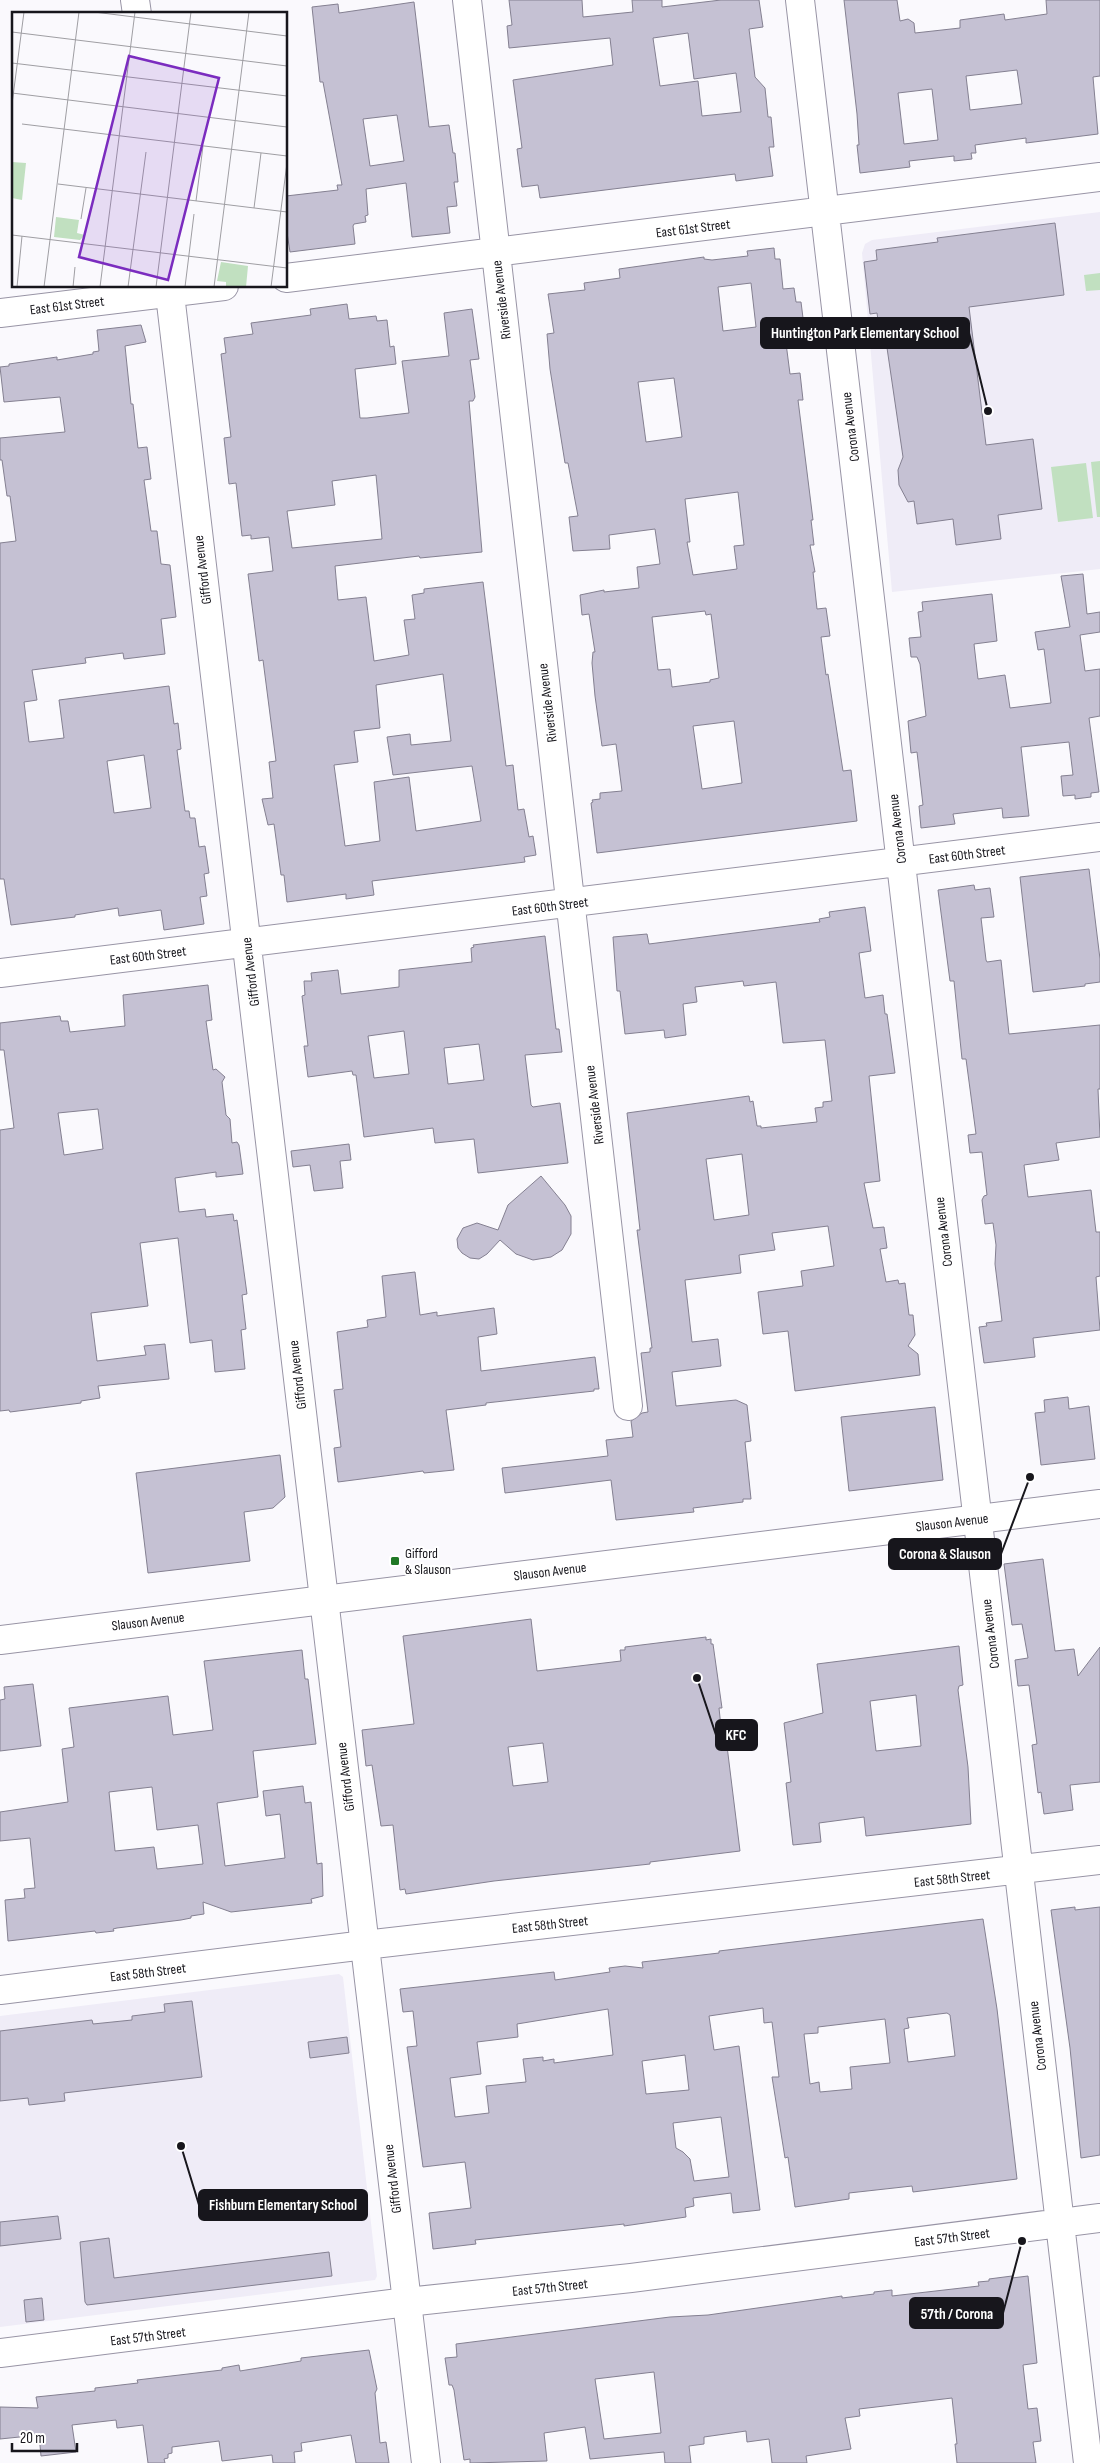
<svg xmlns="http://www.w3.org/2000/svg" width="1100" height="2463" font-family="'Sofia Sans Condensed',sans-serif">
  <rect width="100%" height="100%" fill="#faf9fd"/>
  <path fill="#efecf7" d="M1100,212V569L892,592L862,253L865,244L872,240Z
    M339,1974L343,1977L377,2276L375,2280L0,2327V2016Z"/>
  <path fill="#c1e0c0" d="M1100,273V290L1086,291L1084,275Z
    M1100,461V517H1097L1091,462Z
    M1086,463L1093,518L1058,522L1051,467Z"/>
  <path fill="#c5c1d3" stroke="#848091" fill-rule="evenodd" d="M509,0H582L583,17L633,12L632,0H662V7L721,0H759L763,27L749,29L755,77L765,88L768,117H771L774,147H769L773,176L736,181L735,174L540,198L538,185L522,187L517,149L522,148L513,80L613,65L610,38L509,48L507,26L512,25ZM688,33L694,79L736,73L741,112L702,116L698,81L660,86L653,38Z
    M844,0H897L900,21L908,19L914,23L915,33L960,28V20L1004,14L1005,20L1047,14L1046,0H1100V76L1093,77L1098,134L1026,143V138L975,145L976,153H971L972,159L954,161V156L909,161L910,167L860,173L857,145H859L857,114ZM1017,70L1022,104L970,110L966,76ZM932,89L938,140L904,144L898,93Z
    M414,2L429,127L449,125L453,153H455L458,182H454L457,206L447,207L450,233L412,237L406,183L366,189L368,215L365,216L366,222L354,224L353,226L355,244L290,252L286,226V196L338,190L337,185H342L323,82H320L312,7L338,4L339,13ZM397,115L404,161L370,166L363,119Z
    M1055,223L1064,295L969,307L986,445L1033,439L1042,509L998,515L1001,539L956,545L953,519L917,524L914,501L908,502L899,485L898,470L903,457L886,341L881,342L877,313L870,314L864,262L877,260L876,250L938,242L937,238Z
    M774,248L775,259H780L783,289L794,288L796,302H801L803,318L783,320L790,374L800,373L803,400H798L813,520H811L814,545H810L815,572H813L817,609L826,608L830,636L821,637L826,675L828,674L843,771L851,770L857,821L597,853L591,803L593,802L592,800L600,799V793L622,791L616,744L602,746L595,696L592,663L593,652H595L589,614L582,615L580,595L604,590V592L639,588L637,567L660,564L655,529L609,535L610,549L573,551L569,517L578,516L568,463H565L550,369L547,334L554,333L548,294L585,290L584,283L620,278L619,269L704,257V259L712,260L748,256L747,251ZM751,283L756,327L723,331L718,287ZM674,378L682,437L646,442L638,382ZM738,492L744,545L734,546L737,569L693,575L687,542H690L685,499ZM705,611L706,615L711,614L719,678L710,680V682L672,687L670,669L658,670L652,617ZM734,721L742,783L702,789L693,726Z
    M347,304L349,319L376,316L377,321L387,320L390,347L394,346L396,364L355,369L360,418H367L409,413L402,361L449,356L444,313L472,309L479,359L470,360L475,397L473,401H469L482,552L420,558L419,556L335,566L338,600L366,597L374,661L409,655L404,620L415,619L412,595L424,593V589L483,582L506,766L513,765L518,810L524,809L529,837L533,836L536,855L524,857L525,862L372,881L374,895L346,899V894L287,902L284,875H281L274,824L268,825L262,799L273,798L269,762L276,761L263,660L259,661L248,574L273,571L269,537L251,539V535L242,536L236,483L229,484L224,438L231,437L221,354L226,353L224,338L253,334L251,323L311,315L310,309ZM376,475L382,539L292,548L287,511L335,505L332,481ZM443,674L451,741L411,745L410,734L387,737L393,775L472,766L481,821L416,831L409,777L374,782L380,841L345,846L334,765L358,762L354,731L380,728L376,685Z
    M141,325L146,342L125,346L131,404H133L138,448L147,447L151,479L144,480L151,531H157L161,564L170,565L176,617L161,619L165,654L124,659L123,653L85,658L86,663L32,670L37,700L24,702L29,742L64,738L59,700L169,686L174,724L178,723L181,749L177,750L185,811H189L190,818H195L199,847L205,846L209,873L204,874L207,896L200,897L204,924L164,930L161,910L119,916L118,908L75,915V917L11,925L4,879H0V543L16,541L10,496H7L2,460H0V438L65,432L60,397L4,402L0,367L9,366V364L57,357V360L93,354V352L99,351L97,330ZM144,755L151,808L114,813L107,761Z
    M1083,574L1087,614L1100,612V632L1080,635L1085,671L1100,669V716L1089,718L1099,792L1091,793V797L1075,799V795L1063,796L1061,776L1073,775L1069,742L1021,747L1029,816L1003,818L1002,808L953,814L955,824L921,828L919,806L923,805L917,752L911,753L908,721L926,716L920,664L917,657H911L909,638L921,637L918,612L923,611L922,602L992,594L997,641L974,644L978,679L1005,675L1010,708L1051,703L1044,649L1038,650L1035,632L1070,627L1061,576Z
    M1089,869L1100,959V982L1085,984V986L1033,992L1020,877Z
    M974,885L975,890L990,888L994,917L981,918L986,960L987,962L1001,960L1009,1034L1100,1025V1089H1098L1100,1137L1056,1143L1059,1160L1024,1165L1028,1197L1091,1190L1096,1232H1100V1276L1096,1277L1100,1330L1033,1338L1035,1357L984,1363L979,1327L987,1326L986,1323L1002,1321L995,1264L996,1245L993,1223L985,1224L982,1200L984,1196L987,1195L982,1152L970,1153L968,1135L976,1134L966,1059H962L954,981H950L938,890Z
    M865,907L871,951L859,953L865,998L883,995L885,1014H887L895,1073L869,1076L880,1181L864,1183L873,1228L884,1227L887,1248L880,1249L886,1282L898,1280L899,1284L905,1283L909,1315H913L915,1335L908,1346L918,1354L920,1375L795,1391L788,1331L763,1334L758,1292L803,1286L801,1271L834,1266L828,1226L772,1233L775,1250L739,1255L741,1273L685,1280L692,1342L718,1339L721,1366L672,1372L676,1406L736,1400L747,1405L751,1441L745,1442L751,1499H743V1502L693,1508L694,1512L616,1520L611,1480L505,1493L502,1468L608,1456L606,1440L633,1437L631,1421L642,1413L648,1412L641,1353L650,1352V1348H652L637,1230H640L627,1113L749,1096L750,1102L753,1101L757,1126H761V1128L817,1122L815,1108L823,1107V1102L832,1101L825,1040L783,1043L776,982L744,986L743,981L695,987L697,1002L683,1004L686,1035L665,1038L664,1030L625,1034L620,991H617L613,937L647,934L649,944L820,922L819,919L830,917L829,912ZM742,1154L749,1215L714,1220L706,1159Z
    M545,936L556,1029H559L562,1052L525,1055L531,1105L533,1107L560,1103L568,1163L478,1173L474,1139L435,1143L433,1128L364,1137L356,1075H353L352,1071L308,1077L304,1046H308L302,996L305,995L304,981H312L311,973L338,970L341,994L399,987V970L472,962L471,948L474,947L473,945ZM404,1031L409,1074L374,1078L368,1036ZM479,1044L484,1080L448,1084L444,1048Z
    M208,985L212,1020L206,1021L213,1070L216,1069L225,1077L222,1082L226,1115L230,1119L232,1143L237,1142L239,1145L243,1174L216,1177V1172L175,1178L179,1212L205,1209L206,1217L233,1214L234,1221L237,1220L247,1294L242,1295L246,1329L241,1330L245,1369L215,1372L212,1340L190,1343L178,1238L140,1243L148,1306L91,1313L97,1361L146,1355L144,1346L165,1344L169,1379L98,1386L100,1398L81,1401V1403L10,1412L9,1410L0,1411V1130L14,1128L4,1050H0V1023L60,1016L61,1021H68L70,1032L125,1026L123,995ZM98,1109L103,1149L64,1155L58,1113Z
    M349,1144L351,1160L340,1161L343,1188L314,1191L310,1165L293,1167L291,1151Z
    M541,1176L565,1205L571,1216V1234L562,1250L551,1257L533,1260L516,1254L500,1240L487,1254L479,1259L470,1258L462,1253L458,1248L457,1239L463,1228L477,1223L498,1230L508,1205Z
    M415,1272L420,1315L437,1312V1316L494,1308L497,1334L478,1337L481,1371L595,1357L599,1389H594V1391L486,1403V1405L446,1410L454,1470L424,1473L423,1471L338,1482L334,1448L341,1447L334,1390L343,1389L337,1332L368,1327L367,1320L386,1317L382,1276Z
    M1068,1397L1069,1409L1089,1406L1095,1459L1041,1465L1035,1413L1045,1412L1044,1400Z
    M935,1407L943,1480L849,1491L841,1417Z
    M280,1455L285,1497L273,1508L244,1512L250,1561L148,1573L136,1473Z
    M1043,1559L1055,1651L1074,1649L1078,1676L1100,1647V1782L1070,1785L1073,1810L1044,1814L1041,1792L1038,1793L1032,1745L1037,1744L1029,1685L1018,1686L1015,1660L1028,1658L1022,1624L1012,1625L1004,1564Z
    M531,1619L537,1671L621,1661L620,1650H625V1647L706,1637V1640L711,1639V1644H713L722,1708H719L723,1746H727L740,1851L650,1862V1864L494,1881L406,1894L405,1889L400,1890L393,1825L381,1826L372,1765L366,1766L362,1730L414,1724L403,1636ZM543,1743L548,1782L513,1786L508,1747Z
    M959,1646L963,1685L959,1686L958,1690L968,1767L971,1824L866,1836L864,1817L819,1823L821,1842L793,1845L786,1783L791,1782L784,1723L823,1713L817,1664ZM916,1695L921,1746L876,1751L870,1701Z
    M302,1650L305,1679H308L316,1744L253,1751L258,1797L217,1803L225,1866L285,1858L280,1814L266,1816L263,1791L303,1786L305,1803L311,1802L317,1864L322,1863L323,1896L311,1899L312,1903L231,1912L203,1902L204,1914L191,1916V1918L181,1920L117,1928L113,1929L114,1931L96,1933L95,1931L8,1941L5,1900L25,1898L24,1889L35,1888L30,1838L0,1841V1812L68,1802L62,1749L74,1747L69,1708L168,1696L173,1735L213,1730L204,1661ZM152,1787L157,1830L198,1825L203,1864L157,1869L154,1847L115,1851L109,1792Z
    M33,1684L41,1746L0,1751V1700L5,1699L4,1687Z
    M1075,1907V1910L1100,1907V2155L1081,2158L1070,2048L1051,1910Z
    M983,1919L997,2009L1017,2179L913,2192L912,2186L849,2193V2199L795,2207L788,2157L785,2158L772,2077H779L772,2022L764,2023L763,2008L709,2016L714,2050L739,2046L760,2210L733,2213L731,2193L693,2198L694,2206L685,2208L686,2217L624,2226V2224L475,2240L476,2244L433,2249L429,2213L471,2208L465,2162L423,2167L407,2047L417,2046L413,2011L403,2012L400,1989L554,1972L555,1980L610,1972L609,1968L625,1966L643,1968L642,1962L719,1953V1951ZM608,2009L613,2055L554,2063V2059L543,2061V2057L523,2059L526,2082L486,2086L489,2113L455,2117L450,2078L481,2074L477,2042L518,2037L517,2024ZM947,2013L950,2015L955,2056L908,2062L904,2029L909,2028L907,2018ZM885,2019L890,2063L850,2067L852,2089L820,2092L819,2082L810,2084L804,2034L818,2033V2027ZM685,2055L689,2090L646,2094L642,2061ZM721,2117L729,2177L694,2181L690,2159L683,2152L676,2148L673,2123Z
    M192,2001L202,2077L64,2093L65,2101L29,2105L28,2098L0,2101V2031L92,2020L93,2024L132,2020V2016L165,2012L164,2004Z
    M347,2037L349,2053L310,2058L308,2042Z
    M58,2216L61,2239L0,2246V2222Z
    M109,2238L114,2278L329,2252L332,2276L87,2305L85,2302L80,2242Z
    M1012,2276V2278L1028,2276L1037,2363L1023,2365L1028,2409L1037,2408L1041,2441L1033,2442L1036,2463H957L955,2444H957L952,2398L859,2409L860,2416L845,2418L851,2449L806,2456L807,2463H772L769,2439L747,2442L746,2431L704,2437V2444L689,2446L691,2463H665L664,2452L590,2459L585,2427L544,2433L547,2461L470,2463V2459L464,2460L454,2390L452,2385H449L445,2358L457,2357L456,2344L670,2317L708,2315L842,2296V2298L874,2294V2292L892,2290V2296L979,2286L978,2282L989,2281V2279ZM654,2372L661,2433L604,2439L595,2379Z
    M42,2298L44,2320L26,2322L24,2300Z
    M369,2350L377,2389L375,2393L380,2443L386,2442L389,2463H356L351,2435L301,2443L302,2451L294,2452L295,2463H273L272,2455L222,2461L219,2441L172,2447V2453L168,2454V2458L164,2459L165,2463H148L143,2425L117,2428L116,2420L72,2425L76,2452L41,2456L39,2435L0,2439V2407L38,2408L36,2397L95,2391V2388L138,2383L137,2380L222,2370V2368L239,2365L240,2371L301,2361V2358Z"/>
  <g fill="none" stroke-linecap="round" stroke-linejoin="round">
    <g stroke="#9894a5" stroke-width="30">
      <path id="minor" d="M135,0L137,14
        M467,0L628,1406
        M800,0L1088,2463
        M286,278L1100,177
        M169,286L426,2463
        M0,313L224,286
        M0,973L1100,837
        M0,1990L365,1945L1100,1860
        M0,2353L407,2302L631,2278L1100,2218"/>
    </g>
    <g stroke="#9894a5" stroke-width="30">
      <path id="major" d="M0,1640L1100,1504"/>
    </g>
    <use href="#minor" stroke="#fff" stroke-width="28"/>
    <use href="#major" stroke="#fff" stroke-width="28"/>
  </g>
  <rect fill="#207826" stroke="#fff" stroke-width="2" x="390" y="1556" width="10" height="10" rx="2.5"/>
  <g text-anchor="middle" stroke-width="4" stroke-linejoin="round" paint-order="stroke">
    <g font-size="14" fill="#17161c" stroke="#fff">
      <text transform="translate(693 228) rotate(-7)" y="5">East 61st Street</text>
      <text transform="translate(501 300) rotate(-97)" y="5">Riverside Avenue</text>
      <text transform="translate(67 305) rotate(-7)" y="5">East 61st Street</text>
      <text transform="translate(850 427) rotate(-97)" y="5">Corona Avenue</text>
      <text transform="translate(202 570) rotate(-97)" y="5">Gifford Avenue</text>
      <text transform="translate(547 703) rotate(-97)" y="5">Riverside Avenue</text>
      <text transform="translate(897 829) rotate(-97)" y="5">Corona Avenue</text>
      <text transform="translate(967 854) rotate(-7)" y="5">East 60th Street</text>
      <text transform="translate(550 906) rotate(-7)" y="5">East 60th Street</text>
      <text transform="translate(148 955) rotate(-7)" y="5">East 60th Street</text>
      <text transform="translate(250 972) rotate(-97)" y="5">Gifford Avenue</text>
      <text transform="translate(594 1105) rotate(-97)" y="5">Riverside Avenue</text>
      <text transform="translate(943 1232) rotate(-97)" y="5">Corona Avenue</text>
      <text transform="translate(297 1375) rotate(-97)" y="5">Gifford Avenue</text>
      <text transform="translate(952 1522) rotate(-7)" y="5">Slauson Avenue</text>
      <text transform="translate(550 1571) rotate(-7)" y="5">Slauson Avenue</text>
      <text transform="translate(148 1621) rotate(-7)" y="5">Slauson Avenue</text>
      <text transform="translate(990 1634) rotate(-97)" y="5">Corona Avenue</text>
      <text transform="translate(345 1777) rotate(-97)" y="5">Gifford Avenue</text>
      <text transform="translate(952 1878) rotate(-6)" y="5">East 58th Street</text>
      <text transform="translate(550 1924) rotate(-6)" y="5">East 58th Street</text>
      <text transform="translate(148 1972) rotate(-7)" y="5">East 58th Street</text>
      <text transform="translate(1037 2036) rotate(-97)" y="5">Corona Avenue</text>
      <text transform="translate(392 2179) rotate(-97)" y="5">Gifford Avenue</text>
      <text transform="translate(952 2237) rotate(-7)" y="5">East 57th Street</text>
      <text transform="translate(550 2287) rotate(-6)" y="5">East 57th Street</text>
      <text transform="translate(148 2336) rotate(-7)" y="5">East 57th Street</text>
    </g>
    <g font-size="14" fill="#17161c" stroke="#fff" text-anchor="start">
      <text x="405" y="1558">Gifford<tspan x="405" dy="16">&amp; Slauson</tspan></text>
    </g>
  </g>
  <g transform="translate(12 12)">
    <rect width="275" height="275" fill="#faf9fd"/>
    <path d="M0,150L14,151L10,188L0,186ZM44,205L67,208L65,221L73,223L68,228L42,225ZM209,250L236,254L234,275H214V270L205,269Z" fill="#c1e0c0"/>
    <path fill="none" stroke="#9f9ea3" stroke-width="1" d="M82,0L275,24M0,20L275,54M0,51L275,84M0,81L275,115M0,92L12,0M10,112L275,144M46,172L275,200M184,189L191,134M242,196L249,141M69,207L74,176M0,223L275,256M5,275L10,224M32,275L67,0M61,275L63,255M88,275L123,0M116,275L134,140M144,275L179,0M173,275L182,202M202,275L237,0M259,275L275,151"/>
    <path fill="#7b2cbf" fill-opacity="0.15" stroke="#7b2cbf" stroke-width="2.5" d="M117,44L207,66L156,268L67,245Z"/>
    <rect width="275" height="275" fill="none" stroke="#17161c" stroke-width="2.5"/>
  </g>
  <path fill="none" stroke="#17161c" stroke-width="2" d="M988 411L969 333M1030 1477L1001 1554M697 1678L716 1735M181 2146L199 2205M1022 2241L1003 2313"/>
  <g fill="#17161c" stroke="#fff" stroke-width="2">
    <circle cx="988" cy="411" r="5"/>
    <circle cx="1030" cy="1477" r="5"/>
    <circle cx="697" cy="1678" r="5"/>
    <circle cx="181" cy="2146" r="5"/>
    <circle cx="1022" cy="2241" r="5"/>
  </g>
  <g fill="#17161c" stroke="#17161c" stroke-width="2">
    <rect x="761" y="318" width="208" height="30" rx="5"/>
    <rect x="889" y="1539" width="112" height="30" rx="5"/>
    <rect x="716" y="1720" width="41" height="30" rx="5"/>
    <rect x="199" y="2190" width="168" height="30" rx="5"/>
    <rect x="910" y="2298" width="93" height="30" rx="5"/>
  </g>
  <g font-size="15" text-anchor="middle" font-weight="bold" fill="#fff">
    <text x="865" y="338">Huntington Park Elementary School</text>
    <text x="945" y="1559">Corona &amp; Slauson</text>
    <text x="736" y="1740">KFC</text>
    <text x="283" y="2210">Fishburn Elementary School</text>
    <text x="957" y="2319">57th / Corona</text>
  </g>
  <path d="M12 2443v8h65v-8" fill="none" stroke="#17161c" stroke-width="2.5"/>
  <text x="20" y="2443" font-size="15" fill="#17161c" stroke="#ffffff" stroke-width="4" paint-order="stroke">20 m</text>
</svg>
